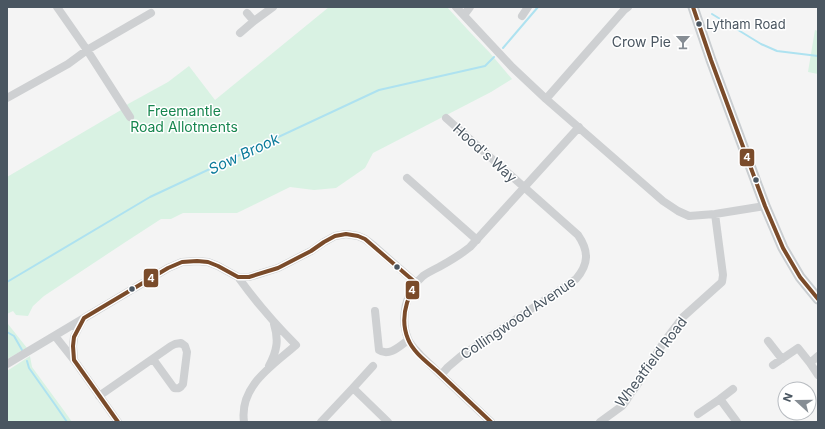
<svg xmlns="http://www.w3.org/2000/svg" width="825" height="429" font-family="Inter,sans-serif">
  <rect width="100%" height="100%" fill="#f4f4f4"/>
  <path fill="#d9f2e3" d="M329,7H447L468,30L490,53L512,79L491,92L373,153L365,168L336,188L314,190L290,187L237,213H183L171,219H161L124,243L44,296L33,306L28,316L16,315L13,311L7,314V177L121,110L128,104L168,82L189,66L215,100Z
    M815,30L818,31V74L808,72Z
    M7,321L8,324L27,348L7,359Z
    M30,356L32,367L65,412L72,422H7V371Z"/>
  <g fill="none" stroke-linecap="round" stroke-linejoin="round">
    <path stroke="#aee2f0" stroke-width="2" d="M712,14L761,44L777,51L818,56
      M503,48L538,7
      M7,282L150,197L379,90L485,66L494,57
      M7,332L14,336L22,350
      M27,361L29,368L56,406L67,422"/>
    <path stroke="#ced0d2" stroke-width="8" d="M57,7L87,50L151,13
      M456,7L512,67L546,99L663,201L678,211L689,216L715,214L765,206
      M247,13L254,21
      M464,15L470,7
      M522,16L528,7
      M240,33L254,21L273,7
      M7,98L68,64L87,50L130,117
      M546,99L624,10L628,7
      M407,178L477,240
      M238,277C256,302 275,324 296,345C272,366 239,386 244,422
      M375,311L379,350C389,357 400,346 408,340
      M55,336L74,360L118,422
      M768,341L782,359
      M818,356L810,363L818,375
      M74,360L73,346L74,337L83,319
      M7,364L168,268L182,262L197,261L208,262L218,266L238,277H249L278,268L311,251L324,242L335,236L346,234L358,236L365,239L374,246L416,283
      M773,365L798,348L810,363
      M269,366C277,351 279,340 274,324
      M441,375L448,367L461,356L576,279C589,264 589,251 578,235L446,118
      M353,388L373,366
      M99,396L171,346L175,344L181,343L185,346L187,352L183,384C180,388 179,389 174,388L153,359
      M720,399L733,389
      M698,414L720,399L737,422
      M321,422L353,388L388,422
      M491,422L421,356C417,351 411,346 408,339C400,319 405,291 423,276C427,273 433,270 439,267C450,261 460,255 470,247L579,127
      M600,422L622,406L626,401L631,393L637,385L664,342L683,317L722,282L723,275L715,214"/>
    <path stroke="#caced1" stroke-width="11" d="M693,7L711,60L765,206L783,248L800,277L818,299"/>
    <g stroke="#fff" stroke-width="7">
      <path id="bus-1" d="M693,7L711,60L765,206L783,248L800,277L818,299
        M118,422L74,360L73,346L74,337L84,318L168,268L182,262L197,261L208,262L218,266L238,277H249L278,268L311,251L324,242L335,236L346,234L358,236L365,239L416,283C406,300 400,320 408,339C413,352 427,362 437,371C455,388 473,405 491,422"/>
    </g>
    <use href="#bus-1" stroke="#7a4b2a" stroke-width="4"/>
  </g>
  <defs>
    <g id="bar-bare" transform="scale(1.2)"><path d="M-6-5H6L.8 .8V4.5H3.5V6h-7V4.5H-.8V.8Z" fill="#868d94" stroke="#fff" stroke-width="2.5" paint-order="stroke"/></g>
  </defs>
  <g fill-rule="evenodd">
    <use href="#bar-bare" x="683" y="42"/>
  </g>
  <g fill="#4a5661" stroke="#fff" stroke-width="1.5">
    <circle cx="699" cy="24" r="3.5"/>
    <circle cx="756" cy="180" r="3.5"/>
    <circle cx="397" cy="267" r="3.5"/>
    <circle cx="132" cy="289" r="3.5"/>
  </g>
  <g text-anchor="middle" stroke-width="3" stroke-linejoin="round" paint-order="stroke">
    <g font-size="13" fill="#4a5661" stroke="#fff" text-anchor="start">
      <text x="706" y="29">Lytham Road</text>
    </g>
    <g font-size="14" fill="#4a5661" stroke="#fff" text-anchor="end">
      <text x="671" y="47">Crow Pie</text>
    </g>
    <g font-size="14" fill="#17864f" stroke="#fff">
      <text x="184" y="116">Freemantle<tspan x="184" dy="16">Road Allotments</tspan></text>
    </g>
    <g font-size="14" fill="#4a5661" stroke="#fff">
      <text transform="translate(485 153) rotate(42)" y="5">Hood's Way</text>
      <text transform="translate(518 318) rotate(-34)" y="5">Collingwood Avenue</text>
      <text transform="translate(651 362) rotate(-53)" y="5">Wheatfield Road</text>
    </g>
    <g font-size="15" font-style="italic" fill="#0c7c9b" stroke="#fff">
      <text transform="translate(244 154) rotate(-25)" y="5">Sow Brook</text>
    </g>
  </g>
  <g stroke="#fff" stroke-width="1.5">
    <rect x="739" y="148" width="16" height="19" rx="4" fill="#7a4b2a"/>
    <rect x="143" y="268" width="16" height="20" rx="4" fill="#7a4b2a"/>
    <rect x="405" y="280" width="15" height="20" rx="4" fill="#7a4b2a"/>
  </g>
  <g font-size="11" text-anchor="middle" font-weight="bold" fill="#fff">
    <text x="747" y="161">4</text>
    <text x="151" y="282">4</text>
    <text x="412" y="294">4</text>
  </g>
  <rect width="825" height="429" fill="none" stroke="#4a5661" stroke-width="16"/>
  <g transform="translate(797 401) rotate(291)"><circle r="19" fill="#ffffff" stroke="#b7bbc0"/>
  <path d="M0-3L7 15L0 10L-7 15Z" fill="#868d94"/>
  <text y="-6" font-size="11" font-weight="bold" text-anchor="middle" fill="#4a5661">N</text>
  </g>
</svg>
